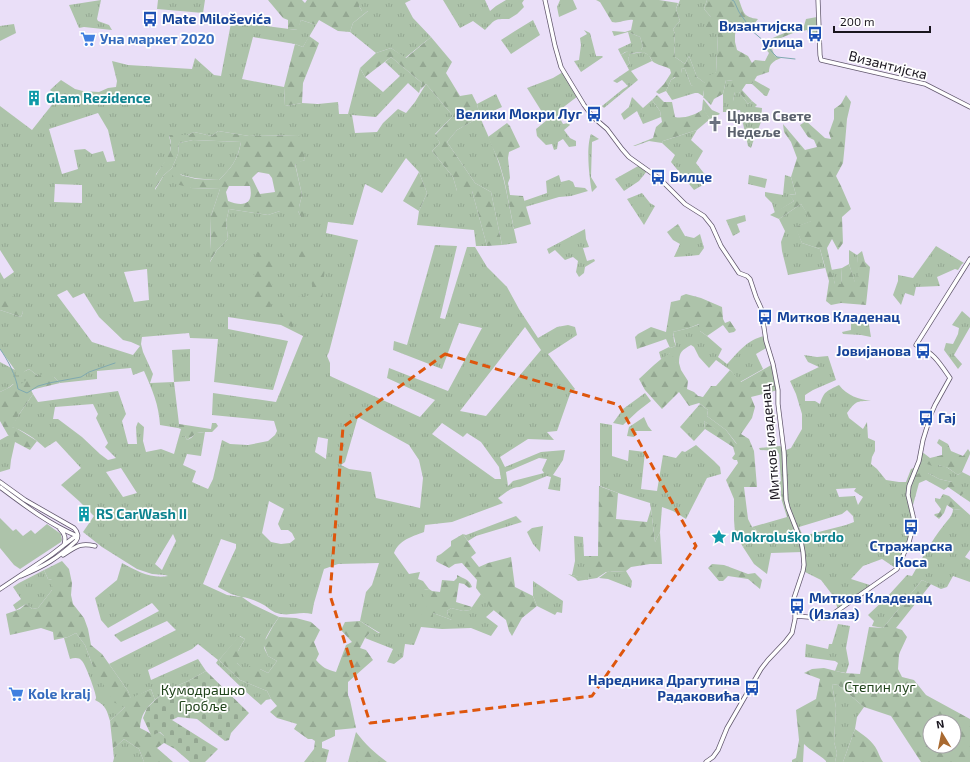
<svg xmlns="http://www.w3.org/2000/svg" width="970" height="762" font-family="'Exo 2',sans-serif">
  <defs>
    <pattern id="grass-tufts" width="24" height="20" patternUnits="userSpaceOnUse"><rect width="24" height="20" fill="#adc3aa"/><path d="M3 7l-1-3M5 7V3M7 7l1-3M15 17l-1-3M17 17v-4M19 17l1-3" fill="none" stroke="#94a792"/></pattern>
    <pattern id="forest-firs" width="22" height="20" patternUnits="userSpaceOnUse"><rect width="22" height="20" fill="#adc3aa"/><path d="M5 1l3.5 6h-7zM16 11l3.5 6h-7z" fill="#94a792"/></pattern>
    <pattern id="wetland-marsh" width="20" height="14" patternUnits="userSpaceOnUse"><rect width="20" height="14" fill="#adc3aa"/><path d="M1 5h8M5 5V1M11 12h8M15 12V8" fill="none" stroke="#94a792"/></pattern>
    <pattern id="cemetery-stones" width="16" height="16" patternUnits="userSpaceOnUse"><rect width="16" height="16" fill="#adc3aa"/><path d="M2 7V4a2 2 0 0 1 4 0v3zM10 15v-3a2 2 0 0 1 4 0v3z" fill="#94a792"/></pattern>
  </defs>
  <rect width="100%" height="100%" fill="#eadff8"/>
  <path fill="url(#grass-tufts)" fill-rule="evenodd" d="M101,0L97,19L98,21L109,25L112,30L84,27L79,28L69,5Z
    M158,0H205L203,13L157,9Z
    M359,0H411L405,3L413,18L431,37L405,58L391,48L376,53L350,32L353,23L368,11H362L359,6Z
    M443,0H485L490,11L496,6L506,0H524L522,3L524,7L517,14L509,19C493,19 496,19 485,30L473,21L460,28Z
    M560,0H573L577,9L559,17L557,7Z
    M680,0H707L704,9L711,17L718,35L716,72L706,84L697,77L689,56L685,64L675,57L674,44L675,34L673,29L680,21L676,9Z
    M301,20L316,25L303,47L295,44L253,37L242,79L284,87L285,106L302,103L318,104L338,102L339,114H348L360,68L365,77L383,92L400,76L385,62L391,57L422,83L419,93L408,83L376,117L352,115L355,133L377,132L383,123L398,109L406,113L415,102L426,84L453,116L435,134L440,143L432,151L453,177L457,191H472L487,246H476L474,230L417,225L419,211L427,193L419,172L406,158L382,193L365,184L353,225L328,222L326,233L358,240L329,352L327,356L330,363V376L420,417L435,400L387,378L389,368L448,391L482,328L459,323L442,369L393,350L394,341L407,345L435,245L457,246L440,318L445,319L467,247H475L487,267L507,287L519,309L538,338L557,327L568,325L575,327L577,335L548,354L575,389L570,394L557,431L547,432L554,440L528,439L500,457L505,467L541,452L565,450L563,460L553,475L561,478L560,491L548,489L551,477L547,476L520,487C511,487 505,493 498,498L503,503L452,522L425,525L424,532C411,537 399,540 394,553L409,574L420,572L418,579L423,581L429,589L424,590L427,604V612L433,617V613L452,620L448,615L447,611L451,608L463,611L470,610L481,594L494,610L486,617L498,626L491,636L471,628L442,629L421,627L414,645L405,644L403,657L394,664L387,662L393,649L365,638L370,633H380L360,621L366,592L372,585L379,563L338,564L324,569L314,603L312,614C299,611 289,617 277,613C272,612 268,607 264,605C257,601 249,598 242,597L252,604L279,617C275,623 263,639 264,647C264,649 267,653 268,656L277,661L268,673L260,669L244,671L237,663L238,651L245,639L240,636L219,660L240,680L267,691L271,699L266,700L261,705L245,691L216,663L218,660L198,644L192,649L148,670L151,680L198,659L206,671L188,681L165,691L155,700L151,689L131,699L128,691L109,664L176,630L167,621L121,642L114,635L159,611L152,603L108,628L101,620L95,598L117,580L122,563C137,571 151,579 168,576L165,575L152,574L137,569L102,547L83,532L94,516L79,501L61,485L81,468L56,441L45,448C37,440 22,429 11,427L20,413L33,394L38,402L118,391L126,414L122,421L128,444H137L136,427L138,422L144,427L143,441L146,452L161,449L174,454L179,436H185L187,440L191,438L196,433L205,432L201,456L187,454L183,465L196,471L192,482L208,489L213,479L222,440L230,444L248,445L268,441L275,435L277,431L274,421L212,415L213,393L276,402L303,336L281,325L228,317V329L288,341L273,390L214,382L218,339L190,338L189,333L142,337L141,344L143,352L153,374L150,383L174,382L172,350L190,349V381L174,382L179,424L178,428L160,425C159,405 152,389 144,371L133,375L131,368L97,371V379L60,383L54,377L38,376L29,369C19,374 20,378 12,385C9,388 4,390 0,392V362L15,370L0,349V310L21,317L23,312L0,296V272L4,279L14,272L0,250V106L32,130L51,106L57,96L50,90L61,80L75,89L83,91L99,92L108,88L116,87L117,81L112,61L128,65L192,69L195,58L214,75L221,76L231,23L238,22L256,23L266,26L297,30ZM98,113L108,130L115,161L107,162L103,151L92,154L85,149L74,150L78,169L62,174L49,129ZM218,131L249,136L298,135L305,160L295,163L302,195L299,207L303,226H301V217L298,211H280L268,215L229,209L226,222L228,239L217,250L210,262L211,216L220,189L191,188L174,171C188,179 203,179 219,180C232,167 237,161 241,142L193,140L179,143L178,154L172,168L164,175L155,190L156,174L169,157L171,145L169,135H188L194,132L212,136ZM55,184L82,185V203L54,202ZM147,269L149,300L134,302L124,272ZM67,290L73,298L84,293L99,317L123,340L131,342L140,346L133,355L92,342L57,295ZM525,327L541,350L486,416L460,411ZM93,404L98,414L96,418L108,443L105,447L116,458L108,460L100,454L82,437L58,419H53L55,407ZM358,417L409,445L419,460L423,478L420,508L376,498L371,472L349,469L341,465L345,462ZM442,423L463,437L467,433L481,442L499,467L501,479H495L432,434ZM318,437L328,439L326,459L315,452ZM539,458L547,459L542,470L544,473L513,481L508,486L506,472ZM121,468L137,493L123,497L106,472ZM269,501L284,509L278,524L281,530H288L292,533L295,539L290,543L281,544L271,542L262,533ZM173,534L176,541L162,570L155,564ZM221,539L236,544V548L218,587L231,594L241,597L227,595L203,584Z
    M533,20L540,35L511,54L501,40L515,31Z
    M14,24L16,33L0,41V26Z
    M584,30L590,33L596,56H602L603,57L581,72L574,61L579,60L581,45L580,38L587,34Z
    M628,32L640,37L643,46L641,50L625,52L621,55L618,49L631,43Z
    M643,52L649,55L652,61L631,71L638,80L604,108L602,106L623,89L628,86L622,80L617,83L613,81L629,70L627,66L630,63L628,59L630,54Z
    M682,68L685,69L691,85L704,90L703,96L698,93H695L672,100L666,91L671,80L676,77L681,82V73Z
    M563,72L578,96L561,109L558,115L563,124L568,123L570,125L564,130L570,138L576,141V146L569,147L563,139L558,142L557,149L554,150L552,144L546,145L537,136L536,129L547,120L527,88L553,78Z
    M726,80L733,81V101L735,92H739L748,104L752,101L757,105L755,107L762,108L761,122L753,142L751,148L748,146L740,110L728,112H723V94Z
    M754,80L770,89L767,96H765L752,84Z
    M496,94L502,107L480,117C489,138 499,159 504,181C509,202 512,222 517,243L502,245L491,192L475,183L447,142L457,130L480,117L477,104Z
    M632,97L643,108L652,100L660,111L661,117L643,124L637,111L624,120L621,114L629,107Z
    M697,130L691,140L703,151L696,163L710,181L694,190L671,162L675,155L662,143L663,141Z
    M591,134L599,139L592,142L591,177L597,187L592,192C589,177 586,147 591,134Z
    M640,165L647,171L639,181L624,191L615,179Z
    M559,175L561,182L569,180L573,182L575,187L585,188L588,191L571,196L559,197L525,207L524,201L547,193L546,181Z
    M749,175L767,179L765,188L748,184Z
    M785,175L791,177L796,195L789,194L794,201L775,213L772,203L765,196V192L783,195Z
    M642,193L650,203L655,206L644,225L627,199Z
    M801,204L812,221L796,227L802,243L820,249L825,268L788,275L782,251L781,242L785,231L779,219Z
    M745,215L746,221L737,224L740,232L733,236L726,220Z
    M678,224L685,236L694,238L700,234L704,248L699,255L689,256L674,257L680,244L673,240L667,232Z
    M585,229L586,239L589,247L583,248L587,261L594,259L595,261L585,267L584,273L579,277L576,272L578,261L573,257L565,260L555,250L549,254L547,249Z
    M936,246L964,263L962,264L958,270L955,269L937,277L940,286L916,287L914,296L905,293L901,305L893,295L898,281V275L913,278Z
    M849,250L857,255L860,279L855,283L849,264Z
    M842,268L841,284H835L831,270Z
    M962,311L970,318V327L954,355L962,364L958,369L944,350L946,343L953,344L958,334L959,328L952,325Z
    M851,316L866,318L869,325L871,337L861,335L843,334L842,332L851,330Z
    M700,324V331L707,336L722,349L718,357L727,364C738,352 749,338 765,336L768,347L756,354L763,369L740,382L730,370L716,360L709,368L699,357L694,347L691,345C682,350 679,352 679,363L676,364L670,353L668,356L661,359L659,352L669,347L670,348L676,346L673,332L689,328Z
    M804,355L817,357L828,356L836,380L813,390L805,395V401H815L820,404C824,391 827,391 839,385C847,396 859,399 871,401C856,401 856,401 847,413L849,418L863,429L867,422L868,438L875,441V451L872,457L871,464L877,469L886,480L899,482H906L911,469L917,467L919,461C928,464 937,464 946,467C950,469 954,472 958,475L962,472L970,476V502L961,496L965,490L952,482L939,479L928,473L909,486L913,516V529L897,569L882,559L863,566L851,579L873,586L838,610L834,597L821,580L803,571V552L771,553L767,574L754,564L743,547L751,541L763,535L752,527L787,517L781,498V487H774L772,484L781,481L779,454L777,451L760,450L759,448L780,446L786,450L791,448L802,429V414L796,394L790,381L819,367L808,362ZM856,488L854,491L863,497L858,505L855,496L839,497L836,489ZM847,510L853,516L854,522L846,525L803,536L799,527L842,514Z
    M645,393L651,401L638,411L623,425L613,423L623,409Z
    M700,404L708,410L707,416L726,430L738,446L704,421L705,429L694,441L680,427Z
    M644,417L648,426L652,431H635L637,433L634,437L627,436L629,427Z
    M600,423L612,425V456L628,461L629,450L645,452L641,489L657,491L663,455L676,458L682,451L685,452L696,445L714,461L720,467L721,474L707,478L686,519L673,511L662,507L660,532L655,542L651,509L650,503L618,493L600,486Z
    M11,434H15V442L11,460L10,469L0,472V440Z
    M961,507L970,515V550L965,557L970,560V582L953,576L947,587L941,589L922,580L883,628L872,626L874,621L868,615L887,597L907,575L912,576C922,559 931,541 944,525C948,519 953,516 953,509L961,510Z
    M516,516L522,522L476,536L468,541L463,534L466,535Z
    M543,526L540,552L533,544L527,532L532,528Z
    M574,536L583,537L584,556H589V576L588,580L572,575L575,561Z
    M44,570L48,579L52,580V590L38,608L32,609L26,604L16,610L13,605L21,599L13,587L19,583Z
    M626,571L632,581L631,588L608,579L599,578L607,572Z
    M533,581L563,601L562,613L557,612L555,615L537,606L533,596Z
    M838,624L850,626L846,648L849,664L846,673L835,671L838,663L835,661L805,657L806,644L828,649L829,644H832Z
    M76,633L85,645L92,664L125,707L110,721C107,711 106,705 95,700C96,699 96,698 96,697C96,693 85,663 82,661C79,657 74,658 70,659L64,638L68,637Z
    M832,684L838,685L864,707L857,717L855,729L843,762H835L837,753L834,742L836,708Z
    M124,739L139,749L144,762H113L114,758L113,749Z"/>
  <path fill="url(#forest-firs)" fill-rule="evenodd" d="M268,0H302L305,3L307,0H359V6L362,11L369,10L353,23L350,32L338,31L319,20L316,25L301,20L298,30L288,29V20L283,18Z
    M596,0H659L678,3L676,9L680,21L673,29L675,34L674,44L675,57L685,64L689,56L697,77L705,83L708,76L716,72L718,35L705,28L711,17L704,9L707,0H739C744,13 743,17 758,19L750,29L743,27L736,29L735,35V42L737,50L748,56L752,63L755,60L765,61L769,53L764,47L768,40L789,31L804,26L806,19L817,17L819,22V34L809,36L807,30L793,33L776,40L772,49L775,56L781,58C773,61 769,64 769,72L757,76L752,84H746L742,90L752,101L748,104L739,92H735L733,101H731L730,89L733,81L726,80L723,94L714,99L711,105L703,97L705,111L710,119L697,130L663,141L662,143L649,141L635,146H633L653,138L656,127L662,122L660,111L652,100L657,95L664,102H672L675,117C683,119 695,115 702,110L704,90L701,91L691,85L685,69L682,68L681,73V83L675,77L671,80L666,91L659,94L656,92L664,84L671,73L670,69C665,66 660,66 655,63C651,61 652,59 649,56C644,50 636,53 630,54L628,59L630,63L627,66L621,55C627,50 633,49 641,50L643,46L640,37L628,32L614,36L612,31L625,32L631,30L633,20C626,19 619,24 612,22L600,2Z
    M309,36L319,43L303,83L302,103L285,106L284,87L295,44L303,47Z
    M431,37L452,62L446,73L460,96L472,94L477,104L480,117L457,130L447,142L475,183L491,192L502,245L487,246L472,191H457L453,177L432,151L440,143L435,135L453,116L426,84L420,90L422,83L391,57L365,77L360,68L376,53L391,48L406,58Z
    M846,95L851,102L847,119L845,143L843,163L836,176L841,186L851,209L842,217L843,243L838,250L832,239L827,248L835,284H841L842,268L849,264L855,282L859,279L857,255L862,251L865,262L870,267L866,305L841,303L831,305L826,301L829,281L820,249L802,243L795,227L811,221L801,204L779,219L770,215L794,201L788,194L796,195L791,177L797,158L791,142L784,132L783,124L805,150L817,147L814,140L808,137L800,125L806,121L825,138L831,139L829,133L834,119V109L841,104Z
    M507,123L510,126L520,147L509,152L508,158L510,178L508,183L510,195L523,196L531,224L514,229L504,179L499,162L488,137Z
    M218,131L249,136L298,135L301,139L305,160L295,164L302,195L299,207L304,210V226H301V217L298,211H280L268,215L229,209L226,222L228,239L217,250L209,263L211,236V216L220,189L191,188L176,184L172,176L174,171L177,169L181,175L196,179L219,180C231,168 238,160 241,142L193,140L179,143L178,154L172,168L164,175L154,190C150,172 171,162 171,145C171,142 170,138 169,135H188L194,132L212,136ZM258,172L269,174L272,178L275,192L260,194L252,178ZM229,186H250C254,205 243,207 228,201L226,192Z
    M419,172L427,193L419,211L403,201Z
    M299,251H310L312,260L306,263L299,261Z
    M256,252L275,255L270,314L252,301Z
    M325,265L322,300H306L293,299L287,304L284,317L288,320L293,316V328L280,320L285,297C295,295 304,300 312,293V285L311,280L315,278L319,279L322,266Z
    M11,293L23,312L21,317L0,310V296Z
    M686,294L701,298L722,307L723,319L725,323L730,321L736,330L734,332L729,333L723,325L707,336L700,331L699,324L689,328L673,332L674,341L676,346L670,348L666,339L637,349L635,337L638,334L651,327L666,332L671,302L680,300L681,296Z
    M671,352L676,363H679L681,370L688,381L687,389L694,392L698,396L703,397L711,386H716L730,370L741,382L773,364L778,390L751,397L755,407L752,418L741,434L749,439L754,451L757,487H744L748,519L752,527L763,535L751,541L743,547L735,533L734,520V499L726,480L738,463L737,460H734L732,458L735,454L733,447L705,429L704,421L737,444L726,430L707,416L708,410L699,403L689,406L679,392L662,409L645,390L639,379C646,373 652,366 660,360C663,357 667,356 671,352Z
    M29,369L38,376L46,373L54,377L60,383L31,390L33,394L20,413L12,427L16,428L37,441L30,450L15,442L14,435H8L0,421V392L10,387L16,382L15,371L22,373Z
    M212,423H216L218,426L212,432H203L197,433L187,440L185,436H179L181,429L178,428L179,424L211,429Z
    M939,439L948,444L951,451L963,456L968,449L970,452V454L962,472L958,475L948,468L938,465L935,467L919,461L921,451L930,458L942,455V447L937,443Z
    M921,472L928,473L939,479L952,482L954,480L966,490L961,496L948,487L944,490L926,480L919,483L913,505L909,500L908,495L913,477Z
    M599,486L618,493L616,519L647,522L651,509L655,542L660,532L662,564H650L631,567L626,571L606,572L597,578L578,581L575,578L568,574L588,579L589,576V556H598Z
    M943,494L949,496L961,507V510L953,509L947,505L944,513L939,519L934,515L935,514L939,513L941,509L935,501V498L940,499Z
    M463,534L476,553L471,557L479,567L488,563L511,557L515,587L533,596L537,606L522,618L512,636L509,631L506,620L491,608L476,588L477,580L462,563L455,564L449,568C444,565 440,564 436,561L437,556L441,554L451,546V541Z
    M62,561L69,569L72,583L71,595L73,604L84,618L88,629L91,645L102,654L128,691L131,698L151,689L155,700C145,709 141,715 140,728L146,731L151,734H156L159,732L164,736V743L157,748L173,762H144L139,749L124,739L113,749L110,721L125,707L113,702L92,664L85,645L76,633L68,637L54,640L53,632L41,628L10,635L6,614L20,609L26,604L32,609L38,608L52,590V580L48,579L44,570Z
    M712,564L724,565L748,574L755,573L762,580L760,589L748,579L728,576L723,581H719L708,568Z
    M457,575C464,579 469,579 472,587L469,588L464,584L459,583L456,602L472,607L470,610L463,611L451,608L447,611L448,615L454,619L452,620L433,613V617L438,619L439,621L430,622L422,618L421,614L426,612L427,605L424,601V590L429,589L432,591L440,592L442,580L454,581L457,578Z
    M922,580L931,584L896,628L902,630L907,637L900,652L899,655L898,669L902,677L914,680L926,695L970,719V762H921L891,716L864,707L838,685L832,684L836,708L834,742L837,753L835,762H826V761C819,754 811,751 804,744L803,762H792V760L796,758L799,740L796,710L816,699L820,679L804,673L812,669L824,668L844,673L860,674L869,627L883,628ZM930,722H954V746H930Z
    M279,617L296,618L311,622L320,630L314,642L319,654L316,660C323,668 326,669 336,672L346,645L352,642L341,630L345,622L360,621L380,634L370,633L365,638L360,648L366,650L373,660L348,682V695L350,700L356,728L335,730V736L322,742V748L329,750L326,762H304L314,749L315,741L312,739H308L294,729L297,724L277,718L270,712L277,706L271,699L267,691L240,680L219,660L239,636L245,639L238,651L242,658L237,663L244,670L250,666L260,669L268,673L277,661L268,656L264,646L258,642L266,639L273,626Z
    M855,729C862,734 873,741 877,750C879,754 880,758 883,762H843Z
    M356,732C365,744 375,753 387,762H348Z"/>
  <path fill="url(#wetland-marsh)" d="M15,371L22,373L26,371L29,379C24,381 21,385 16,386L11,382Z"/>
  <path fill="url(#cemetery-stones)" d="M206,671L249,713L231,733L229,740L225,741L197,719L178,717L172,720L218,749L205,762H190L175,749L164,743V736L160,732L156,734L151,735L143,718L147,708L165,691L188,681Z"/>
  <path fill="#adc3aa" d="M703,100H704L712,110L719,113L720,114L710,119L705,112Z
    M0,518L13,531L16,529L23,536L31,530L35,534L47,524L61,534L62,540L61,542L20,569L14,565L0,548Z"/>
  <g fill="none" stroke-linecap="round" stroke-linejoin="round">
    <path stroke="#7fa9b0" stroke-width="1" d="M732,0L734,1L739,12L746,22L751,30L765,42L772,52L777,57L795,59
      M0,349C8,360 16,376 18,389L27,393L38,386L49,383L81,377L89,372L115,363"/>
    <g stroke="#62586e" stroke-width="5">
      <path id="minor" d="M545,0L555,46L561,67L584,105L593,117L607,129L622,149L629,157L660,179L685,204L704,216L712,226L721,246L739,273L747,276L750,279L756,297L761,308L766,341L773,364L778,390V404L784,452L786,500L788,508L801,541L803,552L804,565L803,571L794,598V604L795,610V619L792,633L785,642L768,660L761,669L727,728L718,750L713,757L706,762
        M818,0L820,55L821,60L925,84L970,107
        M0,482L25,500L74,528C78,532 79,537 76,541C57,559 44,566 21,576
        M0,487C24,505 49,524 77,536
        M60,529C65,534 66,538 64,545
        M63,555C76,547 80,542 95,546
        M0,589L51,555L73,538L77,536
        M796,616L820,618H827L897,569L909,542L914,523L913,516L908,495L909,486L919,461L923,440L931,414L935,405L950,378C939,362 934,353 916,345L970,259"/>
    </g>
    <use href="#minor" stroke="#fff" stroke-width="3.5"/>
  </g>
  <path fill="none" stroke="#de560d" stroke-width="3" stroke-dasharray="8 5" stroke-linejoin="round" d="M445,354L619,405L696,546L592,696L370,723L330,595L343,427Z"/>
  <defs>
    <g id="bus-bare" transform="scale(1.2)"><path d="M-5-6H5V4H4V6H2V4H-2V6H-4V4H-5ZM-3.5-4V0h7V-4ZM-3.5 1.2v1.5H-2V1.2ZM2 1.2v1.5H3.5V1.2Z" fill="#1a4fb4" stroke="#fff" stroke-width="2.5" paint-order="stroke"/></g>
    <g id="supermarket-bare" transform="scale(1.2)"><path d="M-6-5.5h2.5l.6 2H6L4.5 2H-2.5L-4.4-4H-6ZM-1.5 3.2a1.3 1.3 0 1 0 .1 0ZM3 3.2a1.3 1.3 0 1 0 .1 0Z" fill="#3f7fe0" stroke="#fff" stroke-width="2.5" paint-order="stroke"/></g>
    <g id="building-bare" transform="scale(1.2)"><path d="M-4-6H4V6H1V3H-1V6H-4ZM-2.5-4.3h1.7v1.8h-1.7ZM.8-4.3h1.7v1.8H.8ZM-2.5-1h1.7V.8h-1.7ZM.8-1h1.7V.8H.8Z" fill="#0f9aa8" stroke="#fff" stroke-width="2.5" paint-order="stroke"/></g>
    <g id="church-bare" transform="scale(1.2)"><path d="M-1.2-6h2.4v3.5h3.3v2.4h-3.3V6h-2.4V-.1h-3.3v-2.4h3.3Z" fill="#6b7280" stroke="#fff" stroke-width="2.5" paint-order="stroke"/></g>
    <g id="sight-bare" transform="scale(1.2)"><path d="M0-6L1.8-2.2L6-1.7L2.9 1.2L3.7 5.4L0 3.3L-3.7 5.4L-2.9 1.2L-6-1.7L-1.8-2.2Z" fill="#0f9aa8" stroke="#fff" stroke-width="2.5" paint-order="stroke"/></g>
  </defs>
  <g fill-rule="evenodd">
    <use href="#bus-bare" x="150" y="19"/>
    <use href="#bus-bare" x="815" y="34"/>
    <use href="#supermarket-bare" x="88" y="39"/>
    <use href="#building-bare" x="34" y="98"/>
    <use href="#bus-bare" x="594" y="114"/>
    <use href="#church-bare" x="715" y="124"/>
    <use href="#bus-bare" x="658" y="177"/>
    <use href="#bus-bare" x="765" y="317"/>
    <use href="#bus-bare" x="923" y="351"/>
    <use href="#bus-bare" x="926" y="418"/>
    <use href="#building-bare" x="84" y="514"/>
    <use href="#bus-bare" x="911" y="527"/>
    <use href="#sight-bare" x="719" y="537"/>
    <use href="#bus-bare" x="797" y="606"/>
    <use href="#bus-bare" x="752" y="688"/>
    <use href="#supermarket-bare" x="16" y="694"/>
  </g>
  <g text-anchor="middle" stroke-width="3.5" stroke-linejoin="round" paint-order="stroke">
    <g font-size="14" font-weight="bold" fill="#164399" stroke="#fff" text-anchor="start">
      <text x="162" y="24">Mate Miloševića</text>
      <text x="803" y="31" text-anchor="end">Византијска<tspan x="803" dy="16">улица</tspan></text>
      <text x="582" y="119" text-anchor="end">Велики Мокри Луг</text>
      <text x="670" y="182">Билце</text>
      <text x="777" y="322">Митков Кладенац</text>
      <text x="911" y="356" text-anchor="end">Јовијанова</text>
      <text x="938" y="423">Гај</text>
      <text x="911" y="551" text-anchor="middle">Стражарска<tspan x="911" dy="16">Коса</tspan></text>
      <text x="809" y="603">Митков Кладенац<tspan x="809" dy="16">(Излаз)</tspan></text>
      <text x="740" y="685" text-anchor="end">Наредника Драгутина<tspan x="740" dy="16">Радаковића</tspan></text>
    </g>
    <g font-size="14" font-weight="bold" fill="#366cbe" stroke="#fff" text-anchor="start">
      <text x="100" y="44">Уна маркет 2020</text>
      <text x="28" y="699">Kole kralj</text>
    </g>
    <g font-size="14" fill="#19151e" stroke="#fff">
      <text transform="translate(888 65) rotate(14)" y="5">Византијска</text>
      <text transform="translate(770 442) rotate(-95)" y="5">Митков кладенац</text>
    </g>
    <g font-size="14" font-weight="bold" fill="#0d838f" stroke="#fff" text-anchor="start">
      <text x="46" y="103">Glam Rezidence</text>
      <text x="96" y="519">RS CarWash II</text>
      <text x="731" y="542">Mokroluško brdo</text>
    </g>
    <g font-size="14" font-weight="bold" fill="#5b616d" stroke="#fff" text-anchor="start">
      <text x="727" y="121">Црква Свете<tspan x="727" dy="16">Недеље</tspan></text>
    </g>
    <g font-size="14" fill="#20431b" stroke="#fff">
      <text x="880" y="692">Степин луг</text>
      <text x="203" y="695">Кумодрашко<tspan x="203" dy="16">Гробље</tspan></text>
    </g>
  </g>
  <g transform="translate(942 734) rotate(350)"><circle r="19" fill="#ffffff" stroke="#a3a1a5"/>
  <path d="M0-3L7 15L0 10L-7 15Z" fill="#a96a31"/>
  <text y="-6" font-size="11" font-weight="bold" text-anchor="middle" fill="#19151e">N</text>
  </g>
  <path d="M834 26v6h96v-6" fill="none" stroke="#19151e" stroke-width="2"/>
  <text x="840" y="26" font-size="12" fill="#19151e" stroke="#ffffff" stroke-width="3" paint-order="stroke">200 m</text>
</svg>
